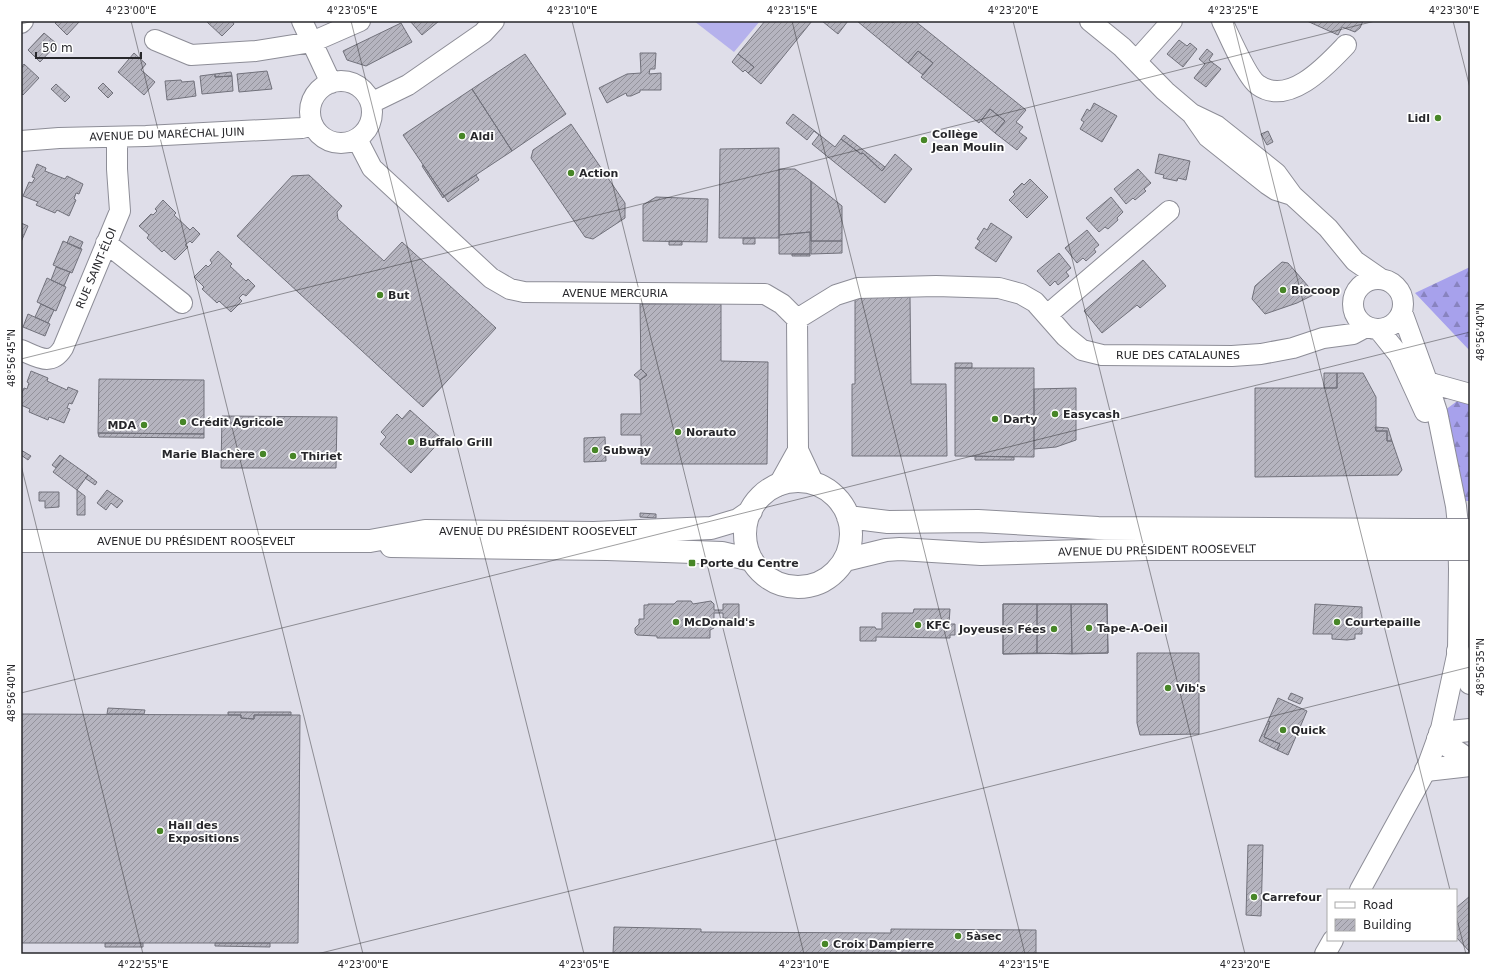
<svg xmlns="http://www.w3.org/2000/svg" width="1491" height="975" font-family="'DejaVu Sans',sans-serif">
  <defs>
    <pattern id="forest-firs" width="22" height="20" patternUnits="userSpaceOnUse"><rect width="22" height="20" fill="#a7a1ec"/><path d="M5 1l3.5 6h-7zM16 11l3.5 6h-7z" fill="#8883bf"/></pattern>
    <pattern id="building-hatch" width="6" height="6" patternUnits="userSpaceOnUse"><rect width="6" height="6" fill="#b5b4bf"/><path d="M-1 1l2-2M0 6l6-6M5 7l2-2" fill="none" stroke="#93929b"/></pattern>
  </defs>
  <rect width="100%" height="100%" fill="#dfdee9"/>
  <path fill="url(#forest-firs)" d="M1470,267V351L1415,293Z
    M1460,399H1470V501H1465L1441,413Z"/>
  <path fill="#b5b1ec" d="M694,21H760L734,52Z"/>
  <path fill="url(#building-hatch)" stroke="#71717b" d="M58,21H80L67,35L55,23Z
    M206,21H232L234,24L222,36Z
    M410,21H439L422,35Z
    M765,21H812L761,84L748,73L754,67L738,54Z
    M822,21H848L838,34Z
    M857,21H890L893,23L894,21H915L1026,110L1016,122L1023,127L1019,132L1027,138L1017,150L995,133L1005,121L990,109L979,123L921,77L933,63L918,51L908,63Z
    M1307,21H1363L1360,28L1355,32L1342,27L1338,35Z
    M401,23L412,42L366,66L347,60L343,51Z
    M44,33L57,44L40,62L28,50Z
    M1179,40L1187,46L1190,43L1197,49L1183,67L1167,54Z
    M1207,49L1213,54L1209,60L1221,69L1206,87L1194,78L1205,64L1199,59Z
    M918,51L933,63L923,75L908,63Z
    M134,53L146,64L141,70L155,82L144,95L118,72Z
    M640,53H656L655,69H650L649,74L661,73V90H640V92L631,96H627L626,93L607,103L599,88L627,74L641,73Z
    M525,54L566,114L512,151L472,89Z
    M738,54L754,67L748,73L745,70L743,72L732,62Z
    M24,64L39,78L23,95L21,93V68Z
    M267,71L272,89L239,92L237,74Z
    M231,72L232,76L215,77V74Z
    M215,74V77L232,76L233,91L202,94L200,76Z
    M181,80L182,82L194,81L196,96L167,100L165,81Z
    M103,83L113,93L108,98L98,88Z
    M56,84L70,97L65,102L51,89Z
    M472,89L512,151L444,196L403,135Z
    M1094,103L1117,116L1102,142L1080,129L1084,122L1081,120L1087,109L1090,111Z
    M990,109L1005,121L995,133L981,121Z
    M793,114L835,147L841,139L861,154L863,153L882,171L895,154L912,169L885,203L812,144L819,135L814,131L807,140L786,123Z
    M571,124L625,203V218L593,239L585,237L531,158L533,150Z
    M1268,131L1273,142L1267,145L1261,134Z
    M844,135L885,167L882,171L863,153L861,154L841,139Z
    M779,148V238H719L720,149Z
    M1159,154L1190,161L1186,180L1178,178L1177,181L1163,178L1164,175L1155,173Z
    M37,164L46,168L45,171L65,179L67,176L83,184L79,194L76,193L74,199L76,200L69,216L57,210L55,213L36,205L38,202L23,196L29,182L32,183L35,178L32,177Z
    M423,165L444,196L443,198L422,166Z
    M779,169H795L811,181V241L810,232L779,235Z
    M1138,169L1151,183L1144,189L1146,191L1135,200L1133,198L1126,204L1114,189Z
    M309,175L342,206L337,212L338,219L384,261L402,242L496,328L423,407L237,236L292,176Z
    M476,175L479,180L448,202L444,196Z
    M1030,179L1048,197L1027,218L1009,200L1015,194L1013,192L1022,183L1024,185Z
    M811,181L842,206V241H811Z
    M656,197L708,199L707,242L643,241V205Z
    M1111,197L1123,212L1117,218L1118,220L1108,229L1105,227L1099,232L1086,218Z
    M163,200L176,213L174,215L190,230L193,227L200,234L192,243L190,241L185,245L188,247L175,260L164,250L162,252L147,238L149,235L139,226L151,214L153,215L157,211L155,209Z
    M21,223L28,226L21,242Z
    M991,223L1012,237L996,262L975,248L980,241L977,239L984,228L987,230Z
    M1087,230L1099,245L1094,249L1096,252L1086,261L1083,258L1077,263L1065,248Z
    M810,232V254H779V235Z
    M70,236L83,242L80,249L67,243Z
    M743,238H755V244H743Z
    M63,241L82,249L72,273L53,265Z
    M669,241H682V245H669Z
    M811,241H842V253L811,254Z
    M218,251L232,264L230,266L246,281L248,279L255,286L246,296L243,294L239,298L242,301L231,312L219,301L217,303L202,289L204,287L194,277L206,265L208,267L212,263L210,260Z
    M1059,253L1071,268L1066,272L1069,276L1058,285L1055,281L1050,286L1037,271Z
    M792,254H810V256H792Z
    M1143,260L1166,286L1140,308L1137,305L1102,333L1084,311Z
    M1282,262L1288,263L1315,294L1297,303L1265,314L1252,299L1255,286Z
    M56,267L70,272L64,286L51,280Z
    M47,278L66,287L56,311L37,302Z
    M855,296H910L911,384H946L947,456H852V384H855Z
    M41,304L54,310L48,323L35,317Z
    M640,304H721V361L768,362L767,464H641V435H621V414H641L640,380L647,375L641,369Z
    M28,314L50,324L45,336L23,327Z
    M955,363H972V368H955Z
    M955,368H1034V457L955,456Z
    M641,369L647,375L640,380L634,375Z
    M31,371L48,378L47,381L67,390L68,387L78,391L72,404L69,403L67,408L70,409L64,423L49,417L48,420L29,412L30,409L21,405V395L24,388L27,389L29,383L27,382Z
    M1324,373H1337V388H1324Z
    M1337,373H1363L1376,397V431H1387V441H1392L1402,470L1398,475L1255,477V388H1337Z
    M99,379L204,380V434L98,433Z
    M1076,388V440L1056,447L1034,449V389Z
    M410,410L442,439L411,473L380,444L386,437L381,432L397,414L402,419Z
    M222,416L337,417L336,468H221Z
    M1375,427L1388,428L1392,441H1387V431H1376Z
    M98,433L204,434V438L99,437Z
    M605,437L606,461L584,462V438Z
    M21,450L31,456L28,460L21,455Z
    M60,455L64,458L56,468L52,465Z
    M975,456L1014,457V460H975Z
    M64,458L88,475L77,490L53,472Z
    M88,475L97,482L95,485L85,478Z
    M77,490L85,496V515H77Z
    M107,490L123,501L117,508L111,503L106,510L97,503Z
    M39,492H59V507L45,508V501H39Z
    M640,513L656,514V518L640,517Z
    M677,601H691L693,604L711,601L714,604V610H723V604H739V619L723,618V613H714V628L710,630V638H657V636L637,635L635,633V628L639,624V619H644V605H648V604H674Z
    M1003,604H1107L1108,653L1003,654Z
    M1003,604H1037V653L1003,654Z
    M1037,604H1071L1072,654L1037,653Z
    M1071,604H1107L1108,653L1072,654Z
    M1315,604L1362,607V634H1355V639L1347,640L1332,639V634H1313Z
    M914,609H950L949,624H955V635H950V638L876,637V641H860V627H875L876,629H882V613H913Z
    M1137,653H1199V734L1140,735L1137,723Z
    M1291,693L1303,698L1300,704L1288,699Z
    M1278,698L1307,711L1288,755L1277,750L1280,744L1264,737L1270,722L1268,721Z
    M108,708L145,710L144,714H107Z
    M228,712H291V715H254V719L241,718V715H228Z
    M21,714L241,715V718L254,719V715H300L298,943H21Z
    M1268,721L1270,722L1264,737L1280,744L1277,750L1259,741Z
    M1248,845H1263L1261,916L1246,915Z
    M1470,896V952L1456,937V908Z
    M614,927L701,929V932L891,933V929L1036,930V954H613Z
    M105,943H143V947H105Z
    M215,943H270V947L215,946Z"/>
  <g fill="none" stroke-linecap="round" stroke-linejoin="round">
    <g stroke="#8d8d97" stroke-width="22">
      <path id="minor" d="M302,21L331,83
        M1090,21L1122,47L1165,91L1192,114L1208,137L1267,184L1276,190L1292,195
        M1222,21C1229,35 1247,78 1258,85C1289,107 1327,65 1346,45
        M21,23L23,21
        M155,40L191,55L256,51L312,42L360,21
        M1137,60L1172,21
        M310 112a31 31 0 1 1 62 0a31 31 0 1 1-62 0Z
        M371,103L408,85L483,33L494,21
        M1192,114L1217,126L1276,173L1292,195L1328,228L1355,261L1381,279
        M357,139L372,168L491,278L510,289L524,292L765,294L782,304L797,319L798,450L814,484
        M21,141L59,138L146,136L302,128L313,125
        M106,243L182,303
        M1353 304a25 25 0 1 1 50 0a25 25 0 1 1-50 0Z
        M1047,315L1169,211
        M797,319L836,295L858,288L936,286L999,288L1021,294L1035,302L1065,336L1082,350L1102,355L1232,356L1261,354L1293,348L1323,338L1353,334L1366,327
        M1379,330L1399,355L1425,412
        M21,350C38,357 51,367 63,348L120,211L117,169V137
        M1427,381L1434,384L1470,394
        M778,486L798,450
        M1360,890L1426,770L1441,729L1458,651L1459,569L1458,525L1456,506L1437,412L1427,381L1402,312
        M1325,954L1333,940"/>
    </g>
    <g stroke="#8d8d97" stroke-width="24">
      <path id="major" d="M745 534a53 53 0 1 1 106 0a53 53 0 1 1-106 0Z
        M848,517L888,522L978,521L1098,528L1414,530
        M21,541H370L425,531L594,533L711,528L738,520L751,511
        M391,546L607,549L722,553L752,560
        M845,560L886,550L900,549L981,554L1145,549H1416
        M1458,651L1470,683
        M1440,733L1470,730
        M1438,739L1470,761
        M1426,770L1470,765"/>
    </g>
    <use href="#minor" stroke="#fff" stroke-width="20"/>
    <use href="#major" stroke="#fff" stroke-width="22"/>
    <g stroke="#8d8d97" stroke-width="24" stroke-linecap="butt">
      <path id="major-bridge" d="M1414,530H1470
        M1416,549H1470"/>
    </g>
    <use href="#major-bridge" stroke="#fff" stroke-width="22"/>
  </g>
  <path fill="none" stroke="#27272b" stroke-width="1" stroke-opacity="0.45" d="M131,21L363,954M351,21L584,954M572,21L804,954M792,21L1025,954M1013,21L1245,954M1233,21L1450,890M1453,21L1470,88M21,24L33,21M21,359L1375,21M21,465L143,954M21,693L1470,332M1456,916L1466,954M317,954L1470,667"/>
  <g fill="#478627" stroke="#fff" stroke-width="1.5">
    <circle cx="1438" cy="118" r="4"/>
    <circle cx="462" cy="136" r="4"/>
    <circle cx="924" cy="140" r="4"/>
    <circle cx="571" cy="173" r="4"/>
    <circle cx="1283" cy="290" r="4"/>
    <circle cx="380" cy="295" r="4"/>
    <circle cx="1055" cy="414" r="4"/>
    <circle cx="995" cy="419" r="4"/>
    <circle cx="183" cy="422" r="4"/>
    <circle cx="144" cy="425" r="4"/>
    <circle cx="678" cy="432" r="4"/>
    <circle cx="411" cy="442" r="4"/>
    <circle cx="595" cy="450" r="4"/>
    <circle cx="263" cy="454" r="4"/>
    <circle cx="293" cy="456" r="4"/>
    <rect x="688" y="559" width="8" height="8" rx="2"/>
    <circle cx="676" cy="622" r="4"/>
    <circle cx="1337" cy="622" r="4"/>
    <circle cx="918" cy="625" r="4"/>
    <circle cx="1089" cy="628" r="4"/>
    <circle cx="1054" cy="629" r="4"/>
    <circle cx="1168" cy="688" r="4"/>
    <circle cx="1283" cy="730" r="4"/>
    <circle cx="160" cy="831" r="4"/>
    <circle cx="1254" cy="897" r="4"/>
    <circle cx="958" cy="936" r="4"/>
    <circle cx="825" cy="944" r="4"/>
  </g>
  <g text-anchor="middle" stroke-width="3.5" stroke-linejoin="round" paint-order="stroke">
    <g font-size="11" font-weight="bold" fill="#27272b" stroke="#fff" text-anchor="start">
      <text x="1430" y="122" text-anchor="end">Lidl</text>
      <text x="932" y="138">Collège<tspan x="932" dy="13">Jean Moulin</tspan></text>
      <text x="470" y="140">Aldi</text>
      <text x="579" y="177">Action</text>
      <text x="1291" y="294">Biocoop</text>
      <text x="388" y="299">But</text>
      <text x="1063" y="418">Easycash</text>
      <text x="1003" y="423">Darty</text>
      <text x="191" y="426">Crédit Agricole</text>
      <text x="136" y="429" text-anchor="end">MDA</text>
      <text x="686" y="436">Norauto</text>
      <text x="419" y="446">Buffalo Grill</text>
      <text x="603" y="454">Subway</text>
      <text x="255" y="458" text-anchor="end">Marie Blachère</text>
      <text x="301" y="460">Thiriet</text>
      <text x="700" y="567">Porte du Centre</text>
      <text x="684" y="626">McDonald's</text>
      <text x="1345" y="626">Courtepaille</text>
      <text x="926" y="629">KFC</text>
      <text x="1097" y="632">Tape-A-Oeil</text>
      <text x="1046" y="633" text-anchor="end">Joyeuses Fées</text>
      <text x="1176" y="692">Vib's</text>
      <text x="1291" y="734">Quick</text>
      <text x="168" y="829">Hall des<tspan x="168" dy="13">Expositions</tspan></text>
      <text x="1262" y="901">Carrefour</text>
      <text x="966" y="940">5àsec</text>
      <text x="833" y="948">Croix Dampierre</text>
    </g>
    <g font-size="11" fill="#27272b" stroke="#fff">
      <text transform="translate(167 134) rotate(-2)" y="4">AVENUE DU MARÉCHAL JUIN</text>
      <text transform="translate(96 268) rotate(-67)" y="4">RUE SAINT-ÉLOI</text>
      <text x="615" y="297">AVENUE MERCURIA</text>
      <text x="1178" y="359">RUE DES CATALAUNES</text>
      <text x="538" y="535">AVENUE DU PRÉSIDENT ROOSEVELT</text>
      <text x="196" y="545">AVENUE DU PRÉSIDENT ROOSEVELT</text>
      <text transform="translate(1157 550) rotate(-1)" y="4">AVENUE DU PRÉSIDENT ROOSEVELT</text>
    </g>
  </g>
  <rect width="1491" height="975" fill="none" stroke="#ffffff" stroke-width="44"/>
  <rect x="1327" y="889" width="130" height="52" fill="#ffffff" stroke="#a9a9aa"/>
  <rect x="1335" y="902" width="20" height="6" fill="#ffffff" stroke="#a9a9aa"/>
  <text x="1363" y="909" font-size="12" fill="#27272b">Road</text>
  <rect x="1335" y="919" width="20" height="12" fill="url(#building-hatch)" stroke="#a9a9aa"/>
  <text x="1363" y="929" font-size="12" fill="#27272b">Building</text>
  <path d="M36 52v6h105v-6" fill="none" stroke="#27272b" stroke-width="2"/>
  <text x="42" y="52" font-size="12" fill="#27272b" stroke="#ffffff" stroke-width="3" paint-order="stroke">50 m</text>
  <rect x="22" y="22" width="1447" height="931" fill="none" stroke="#27272b" stroke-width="1.5"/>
  <g font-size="10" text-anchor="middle" fill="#27272b">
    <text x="131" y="14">4°23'00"E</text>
    <text x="352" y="14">4°23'05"E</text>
    <text x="572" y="14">4°23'10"E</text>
    <text x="792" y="14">4°23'15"E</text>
    <text x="1013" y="14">4°23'20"E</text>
    <text x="1233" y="14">4°23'25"E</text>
    <text x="1454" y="14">4°23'30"E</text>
    <text transform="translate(1480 332) rotate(-90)" y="4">48°56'40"N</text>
    <text transform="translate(11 358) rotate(-90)" y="4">48°56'45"N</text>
    <text transform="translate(1480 667) rotate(-90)" y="4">48°56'35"N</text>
    <text transform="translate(11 693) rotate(-90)" y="4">48°56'40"N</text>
    <text x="143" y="968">4°22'55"E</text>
    <text x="363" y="968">4°23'00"E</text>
    <text x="584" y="968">4°23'05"E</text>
    <text x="804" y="968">4°23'10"E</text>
    <text x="1024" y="968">4°23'15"E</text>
    <text x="1245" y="968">4°23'20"E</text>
  </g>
</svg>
